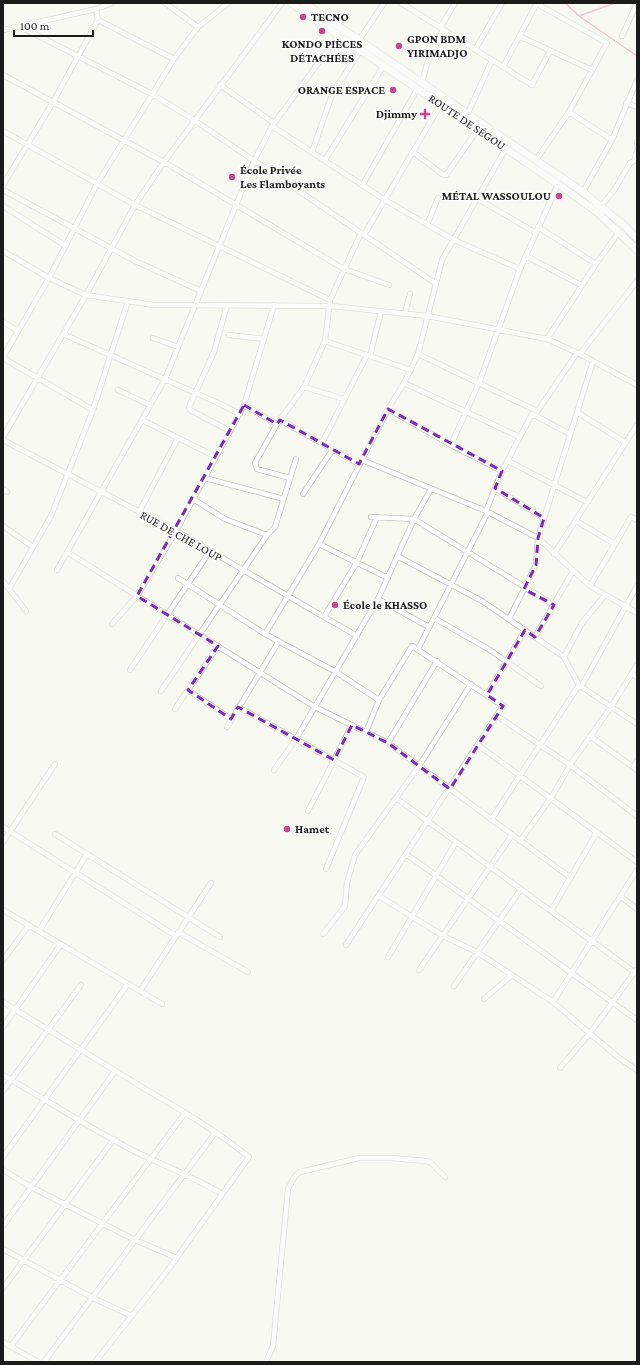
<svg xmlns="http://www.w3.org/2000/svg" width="640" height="1365" font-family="'Crimson Pro',serif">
  <rect width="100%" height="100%" fill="#f8f9f0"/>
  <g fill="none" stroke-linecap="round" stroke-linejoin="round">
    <path stroke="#d890b0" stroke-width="1.5" d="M565,3L579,16L637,56
      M579,16L615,3"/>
    <g stroke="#c4c5bc" stroke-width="6">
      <path id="minor" d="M165,3L198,27
        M401,3L532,85L550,51
        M98,20L174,59
        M19,26L152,94L194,120L435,283
        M440,28L455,3
        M3,30L96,9L112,3
        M519,36L592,70
        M622,36L637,3
        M359,40L384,3
        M475,50L502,3
        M503,67L537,3
        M3,75L164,162L344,269L389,285
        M422,82L427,64L443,30
        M220,85L274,123
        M626,103L637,107
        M569,112L612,140
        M468,113L492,60
        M272,126L385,200L454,240L520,269
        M3,131L135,205L330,300
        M637,142V146
        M312,152L333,92L361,50
        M413,152L442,174L446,175L478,129
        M325,160L384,65
        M536,160L569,112L607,43L537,4
        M363,184L418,88
        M3,185L53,102L98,20L96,9
        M3,190L135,261L201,291
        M583,192L612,140L637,80
        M478,199L536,233
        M3,206L66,246
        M601,206L615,189L630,163L634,161L637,151
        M427,225L438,198
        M538,227L596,264
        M364,235L441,104
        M3,251L49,278L86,295L154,305L330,306L428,316L547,339L580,354L637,385
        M526,256L581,285
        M227,305L214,352L189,407L190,410L230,431
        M405,313L410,294
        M3,322L18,331
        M63,334L216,402L240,414
        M229,335L264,339
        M153,338L178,347
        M547,339L596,264L619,232
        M325,341L411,370
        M418,354L537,411
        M580,354L637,281
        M370,356L381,311
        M3,357L49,278L97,184L174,59L198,27L228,3
        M3,358L93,410
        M404,383L520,437
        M304,387L344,399
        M118,390L150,405
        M244,405L277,424
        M388,409L451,445L502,471
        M537,412L577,353
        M577,412L626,443
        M142,420L216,457
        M280,420L359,464
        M3,437L86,295L135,205L164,162L282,3
        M3,440L176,531L357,636
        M322,443L367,355
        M451,445L479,383L520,269L558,184
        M362,460L486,511L538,538L590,586L637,613
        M508,461L587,502
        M205,478L284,499
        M290,478L257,469L255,463L277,424L304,387L325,341L330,300L361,233
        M495,488L544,518
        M3,489L7,492
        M303,494L333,449
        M193,499L225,519L267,535
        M486,511L502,471L532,414L570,434
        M139,512L178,438
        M371,517L414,519L554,605
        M576,521L615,544
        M3,526L33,547
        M319,544L388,578
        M67,552L315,707L388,743L571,878
        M554,554L637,425
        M397,556L482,601L564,657L579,685L637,724
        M57,570L165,379L254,161L272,126L339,35
        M178,578L265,634L336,672L379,700
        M3,581L26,611
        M590,586L631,517L637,520
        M9,589L51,516L93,410L128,301
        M378,599L429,627
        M324,617L357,562L377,517
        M434,618L490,650L541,686
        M509,619L536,565L538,538L593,361
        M112,624L137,596L176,531L244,405L274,305
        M265,634L319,544L388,409L404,383L418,354L442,260L506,148
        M535,637L573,571
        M418,649L488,512
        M564,657L582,623L605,595
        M130,670L210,551
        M632,674L637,677
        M581,687L637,586
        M188,690L231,719
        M161,691L267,535L275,527L296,459
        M487,695L525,630
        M238,707L364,777L326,869
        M175,709L218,646
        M497,716L570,765L637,816
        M227,727L279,641
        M590,736L637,770
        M388,743L437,661
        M478,745L637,862
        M633,767L637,761
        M274,770L296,739L378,599L414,519L431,489
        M396,798L637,974
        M308,811L352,725
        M491,820L579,685
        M3,827L176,936
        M55,834L220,937
        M520,841L551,798L570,765L611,707L637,665
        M3,842L55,764
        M406,854L637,1020
        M379,896L443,936L477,952L553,1002L619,1058L637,1070
        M620,896L637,909
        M3,910L162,1004
        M551,911L597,832
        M39,931L87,854
        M178,932L248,972
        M323,934L345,906L347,883L355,855L419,766L471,684
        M346,945L503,706L412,646L379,700L366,732
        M388,957L456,842
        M3,960L29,925
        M419,970L512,835
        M454,986L521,889
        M140,991L211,883
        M484,999L512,975
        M3,1002C50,1031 98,1060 145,1089C181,1110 217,1131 249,1157L165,1274L95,1362
        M553,1002L637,870
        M3,1027L61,944
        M560,1068L590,1033L636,970
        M3,1075C46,1100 88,1127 132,1150C162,1165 194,1177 222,1194
        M3,1091L81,985
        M3,1157L128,984
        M3,1170L31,1187L135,1240L177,1258
        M3,1226L115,1071
        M3,1249L93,1298L132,1316
        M3,1288L114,1139
        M3,1342L38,1362
        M11,1346L185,1113
        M44,1362L215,1133
        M266,1362L273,1346L288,1189L295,1176L300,1172L359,1158H392L426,1161L430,1162L445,1177"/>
    </g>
    <g stroke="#c4c5bc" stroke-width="8">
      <path id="trunk" d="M291,3L558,184L597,212L637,250
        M304,3L583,192L625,226L637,239"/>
    </g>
    <use href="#minor" stroke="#fff" stroke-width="4.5"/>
    <use href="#trunk" stroke="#fff" stroke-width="7"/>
  </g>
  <path d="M0 0H640V1365H0ZM244,405L277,424L280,420L359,464L388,409L502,471L495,488L544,518L538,538L536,565L524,589L554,605L535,637L525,630L487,695L503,706L450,789L388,743L352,725L334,760L238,707L231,719L188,690L218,646L137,596Z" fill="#f8f9f0" fill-opacity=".55" fill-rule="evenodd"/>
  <path fill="none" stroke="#7b2cbf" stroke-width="3" stroke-dasharray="8 5" stroke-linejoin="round" d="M244,405L277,424L280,420L359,464L388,409L502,471L495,488L544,518L538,538L536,565L524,589L554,605L535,637L525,630L487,695L503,706L450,789L388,743L352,725L334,760L238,707L231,719L188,690L218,646L137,596Z"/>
  <g fill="#c9468b" stroke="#fff" stroke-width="1.5">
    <circle cx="303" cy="17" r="4"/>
    <circle cx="322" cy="31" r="4"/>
    <circle cx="399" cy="46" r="4"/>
    <circle cx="393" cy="90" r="4"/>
    <path d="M423 108h4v4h4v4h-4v4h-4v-4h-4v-4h4z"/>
    <circle cx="232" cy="177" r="4"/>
    <circle cx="559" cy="196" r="4"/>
    <circle cx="335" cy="605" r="4"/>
    <circle cx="287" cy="829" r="4"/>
  </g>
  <g text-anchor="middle" stroke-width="3" stroke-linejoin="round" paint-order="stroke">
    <g font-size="12" font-weight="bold" fill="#1b1b18" stroke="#fff" text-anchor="start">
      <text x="311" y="21">TECNO</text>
      <text x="407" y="43">GPON BDM<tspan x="407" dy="14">YIRIMADJO</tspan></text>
      <text x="322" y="48" text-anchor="middle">KONDO PIÈCES<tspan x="322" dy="14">DÉTACHÉES</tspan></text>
      <text x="385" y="94" text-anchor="end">ORANGE ESPACE</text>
      <text x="417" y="118" text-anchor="end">Djimmy</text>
      <text x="240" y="174">École Privée<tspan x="240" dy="14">Les Flamboyants</tspan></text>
      <text x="551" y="200" text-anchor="end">MÉTAL WASSOULOU</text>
      <text x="343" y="609">École le KHASSO</text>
      <text x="295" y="833">Hamet</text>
    </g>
    <g font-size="12" fill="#1b1b18" stroke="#fff">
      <text transform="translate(467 122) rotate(34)" y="4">ROUTE DE SÉGOU</text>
      <text transform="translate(181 536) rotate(29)" y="4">RUE DE CHE LOUP</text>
    </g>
  </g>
  <rect width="640" height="1365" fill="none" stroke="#1b1b18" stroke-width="8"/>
  <path d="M14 30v6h79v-6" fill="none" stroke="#1b1b18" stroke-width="2"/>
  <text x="20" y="30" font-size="12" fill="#1b1b18" stroke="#ffffff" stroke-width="3" paint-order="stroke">100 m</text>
</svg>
